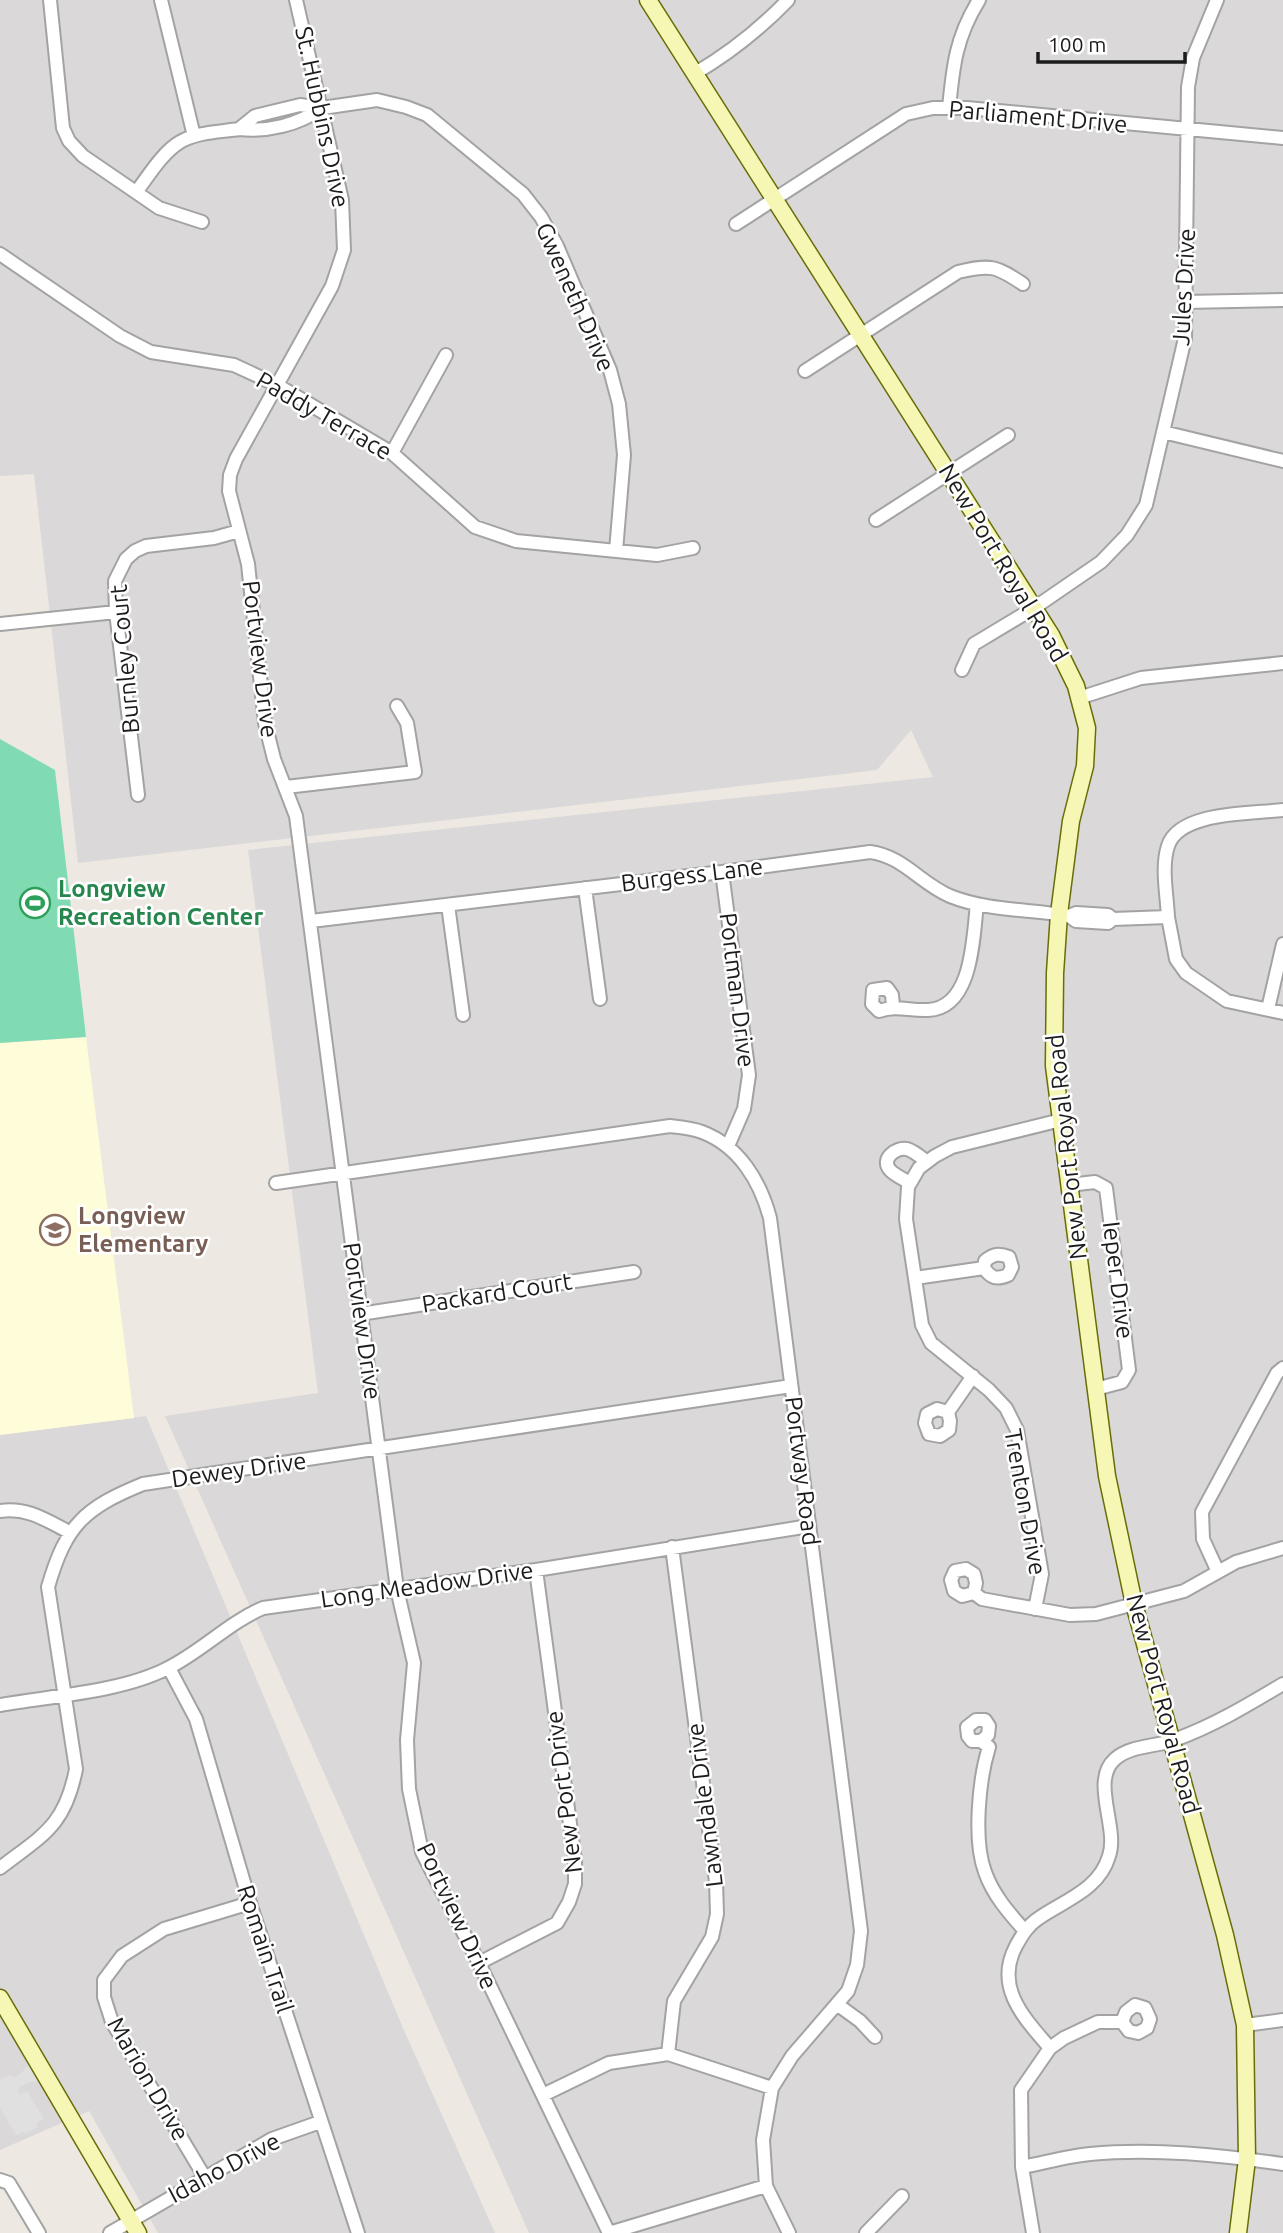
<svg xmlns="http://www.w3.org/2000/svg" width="1283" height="2233" font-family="Ubuntu,sans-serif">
  <rect width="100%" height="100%" fill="#ede8e1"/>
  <path fill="#dad8d9" d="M0,0H1283V2233H529L165,1416L318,1393L248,850L933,777L911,730L877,770L78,863L34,474L0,476Z
    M146,1416L403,2028L495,2233H158L89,2111L0,2150V1435Z"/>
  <path fill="#fefcd9" d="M86,1037L134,1418L0,1435V1043Z"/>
  <path fill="#80dbb3" d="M0,739L55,770L86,1037L0,1043Z"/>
  <path fill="#e0e0e0" d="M26,2057L42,2085L38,2082H29L20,2087L18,2091L20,2095L27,2091L44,2119L37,2123L38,2127L26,2134L23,2132L16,2135L0,2108V2080L10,2075L15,2077L21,2073L27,2066Z"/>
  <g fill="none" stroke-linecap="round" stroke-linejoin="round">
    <g stroke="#a3a3a3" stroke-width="16">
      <path id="street" d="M50,0L63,128L69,141L83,156L159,208L202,222
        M161,0L194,136
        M296,0L342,200L344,250L332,286L236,459L230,475L229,491L248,564L265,723L274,759L296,816L397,1589L414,1663L407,1740L409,1789L422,1852L479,1963L609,2233
        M694,74C730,53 759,30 788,0
        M322,108C298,125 268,132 239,129L255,116L300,105L322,108L377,100L406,107L427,115L523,194L541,217L557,246L610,370L619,404L624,455L616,551
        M949,108C953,66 956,37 979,0
        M137,191C149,175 163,152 180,142C196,132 220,132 239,129
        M736,224L906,114L933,108H967L1283,138
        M0,254L120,336L151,352L234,365L277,385L392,453L475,527L516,541L657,555L693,548
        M1185,302L1283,300
        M805,371L958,272C991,264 996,266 1023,284
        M1163,432L1283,461
        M392,453L446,355
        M876,520L1008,435
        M0,624L116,612
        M962,670L974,644L1034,608L1101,562L1127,535L1146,505L1185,338L1188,87L1193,58L1217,0
        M1079,698L1141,678L1283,663
        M286,787L415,772L407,723L397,706
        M138,795L116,612L115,581L126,559L135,551L146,546L214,538L239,531
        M722,872L749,1075L744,1109L728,1146
        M585,888L600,999
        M448,905L463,1015
        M1076,913L1108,915L1113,919L1108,923L1076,921L1069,916Z
        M1168,917C1167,895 1161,867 1168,846C1179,811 1252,814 1283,810
        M1113,919L1168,917L1176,959L1186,973L1227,1001L1283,1013
        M311,921L722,872L870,852C903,856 921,884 950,896C987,911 1030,909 1069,916
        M893,1006L892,995L887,988L873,990L872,1004L879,1011C897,1005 909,1011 928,1010C973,1008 973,937 977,904
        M1268,1009L1283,944
        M276,1183L670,1126C680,1127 692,1128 702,1132C739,1146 760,1181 770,1218L861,1931L857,1965L848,1991L792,2056L772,2088L763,2140L766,2186L789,2233
        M910,1183C904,1179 894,1175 890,1170C880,1159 896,1147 907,1149C914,1151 922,1158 927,1162
        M1069,1185L1095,1182L1106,1188L1129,1370L1122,1382L1096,1389
        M915,1278L984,1268C991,1278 996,1280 1008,1275L1012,1267L1009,1257C999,1253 993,1254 985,1261L984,1268
        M360,1314L634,1272
        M948,1412L937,1409L927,1414L925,1423L929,1434L940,1436L949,1430L950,1421L948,1412L973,1376
        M0,1511C27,1507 46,1520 69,1532
        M1218,1572L1203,1539L1202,1512L1277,1373L1283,1368
        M974,1593L976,1583L974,1574L966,1569L955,1571L951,1580L954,1591L962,1596L974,1593L982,1599L1070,1615L1096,1614L1184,1591L1236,1562L1283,1548
        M1035,1609L1042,1574L1017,1430L1006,1408L989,1390L931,1343L922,1325L906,1219L908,1187L919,1168L935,1156L952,1147L1061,1120
        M169,1668L196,1719L250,1903L358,2233
        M0,1705C51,1696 122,1692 168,1668C202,1651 228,1623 263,1608L536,1570L809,1526
        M981,1741H972L968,1736L967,1727L976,1720H985L989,1726L988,1735L981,1741L989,1747C979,1779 973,1840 985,1872C993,1895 1009,1913 1025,1931
        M0,1868C43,1835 65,1826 76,1769L48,1587C66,1525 84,1508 143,1484L791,1386
        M479,1963L557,1923L569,1902L575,1884V1861L536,1570
        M838,2005L860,2021L875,2037
        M1135,2005L1145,2008L1150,2019L1147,2028L1138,2033L1129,2031L1122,2022L1126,2012Z
        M1245,2025L1283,2020
        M1050,2048C1024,2018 994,1987 1016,1946C1022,1935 1028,1925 1039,1918C1065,1900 1099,1890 1109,1856C1119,1828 1090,1781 1115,1759C1131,1745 1155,1747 1174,1740C1213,1726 1248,1705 1283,1684
        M668,2054L674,2001L712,1937L717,1914L716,1882L672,1547
        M543,2095L609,2063L668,2054L772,2088
        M1022,2167C1044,2163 1068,2156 1090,2154C1154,2148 1220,2155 1283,2164
        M204,2176L112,2022L104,1997V1980L122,1956L164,1929L250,1903
        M0,2180L9,2183L39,2233
        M110,2233L272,2139L320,2122
        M609,2233L766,2186
        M866,2233L902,2196
        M1033,2233L1022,2167L1021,2090L1050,2048L1064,2038L1098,2022H1122"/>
    </g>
    <g stroke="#686e07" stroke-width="19">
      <path id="secondary" d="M648,0L1051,635L1076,686L1087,728L1085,766L1071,821L1059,914L1055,973L1054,1066L1107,1476L1134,1604L1225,1935L1245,2025L1247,2159L1238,2233
        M0,1998L138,2233"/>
    </g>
    <use href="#street" stroke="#fff" stroke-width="12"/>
    <use href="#secondary" stroke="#f7f7b5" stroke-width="16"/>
  </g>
  <defs>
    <g id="stadium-ring" transform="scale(1.575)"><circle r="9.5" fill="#fff" stroke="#2e9e5b" stroke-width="1.5"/><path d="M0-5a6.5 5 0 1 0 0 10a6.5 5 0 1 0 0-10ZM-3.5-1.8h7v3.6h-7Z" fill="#2e9e5b"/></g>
    <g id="school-ring" transform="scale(1.575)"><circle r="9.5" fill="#fff" stroke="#8d6e63" stroke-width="1.5"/><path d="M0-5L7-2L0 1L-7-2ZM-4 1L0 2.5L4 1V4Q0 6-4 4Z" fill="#8d6e63"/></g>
  </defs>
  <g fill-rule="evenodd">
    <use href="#stadium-ring" x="35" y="903"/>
    <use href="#school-ring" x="55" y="1230"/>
  </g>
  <g text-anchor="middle" stroke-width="5" stroke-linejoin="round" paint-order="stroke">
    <g font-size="24" fill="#1c1c1c" stroke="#fff">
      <text transform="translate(322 117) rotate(78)" y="8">St. Hubbins Drive</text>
      <text transform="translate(1038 117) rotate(5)" y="8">Parliament Drive</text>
      <text transform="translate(1184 287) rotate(-87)" y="8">Jules Drive</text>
      <text transform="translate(575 297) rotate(66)" y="8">Gweneth Drive</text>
      <text transform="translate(324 416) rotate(30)" y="8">Paddy Terrace</text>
      <text transform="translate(1003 563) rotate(59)" y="8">New Port Royal Road</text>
      <text transform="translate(125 659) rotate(-95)" y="8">Burnley Court</text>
      <text transform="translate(260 659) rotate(83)" y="8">Portview Drive</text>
      <text transform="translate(692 875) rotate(-7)" y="8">Burgess Lane</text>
      <text transform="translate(737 990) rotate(83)" y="8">Portman Drive</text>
      <text transform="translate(1067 1147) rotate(-96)" y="8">New Port Royal Road</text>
      <text transform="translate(1118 1280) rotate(83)" y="8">Ieper Drive</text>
      <text transform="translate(497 1293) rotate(-9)" y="8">Packard Court</text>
      <text transform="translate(362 1321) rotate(82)" y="8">Portview Drive</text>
      <text transform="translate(239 1470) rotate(-8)" y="8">Dewey Drive</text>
      <text transform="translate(802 1471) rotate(83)" y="8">Portway Road</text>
      <text transform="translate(1025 1502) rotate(80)" y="8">Trenton Drive</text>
      <text transform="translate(427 1585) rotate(-8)" y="8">Long Meadow Drive</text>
      <text transform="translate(1163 1704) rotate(75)" y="8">New Port Royal Road</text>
      <text transform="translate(564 1792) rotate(-97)" y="8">New Port Drive</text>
      <text transform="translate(705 1805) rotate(-97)" y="8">Lawndale Drive</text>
      <text transform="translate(457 1916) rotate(65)" y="8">Portview Drive</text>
      <text transform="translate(265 1949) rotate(72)" y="8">Romain Trail</text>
      <text transform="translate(148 2079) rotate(60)" y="8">Marion Drive</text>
      <text transform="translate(224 2168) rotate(-28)" y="8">Idaho Drive</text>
    </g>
    <g font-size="24" font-weight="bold" fill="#27864d" stroke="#fff" text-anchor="start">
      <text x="58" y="897">Longview<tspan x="58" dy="28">Recreation Center</tspan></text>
    </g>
    <g font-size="24" font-weight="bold" fill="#785e54" stroke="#fff" text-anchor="start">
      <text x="78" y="1224">Longview<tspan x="78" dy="28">Elementary</tspan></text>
    </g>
  </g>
  <path d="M1038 52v10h147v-10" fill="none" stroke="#1c1c1c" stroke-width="3.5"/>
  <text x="1048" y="52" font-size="21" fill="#1c1c1c" stroke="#ffffff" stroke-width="5" paint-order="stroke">100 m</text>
</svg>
